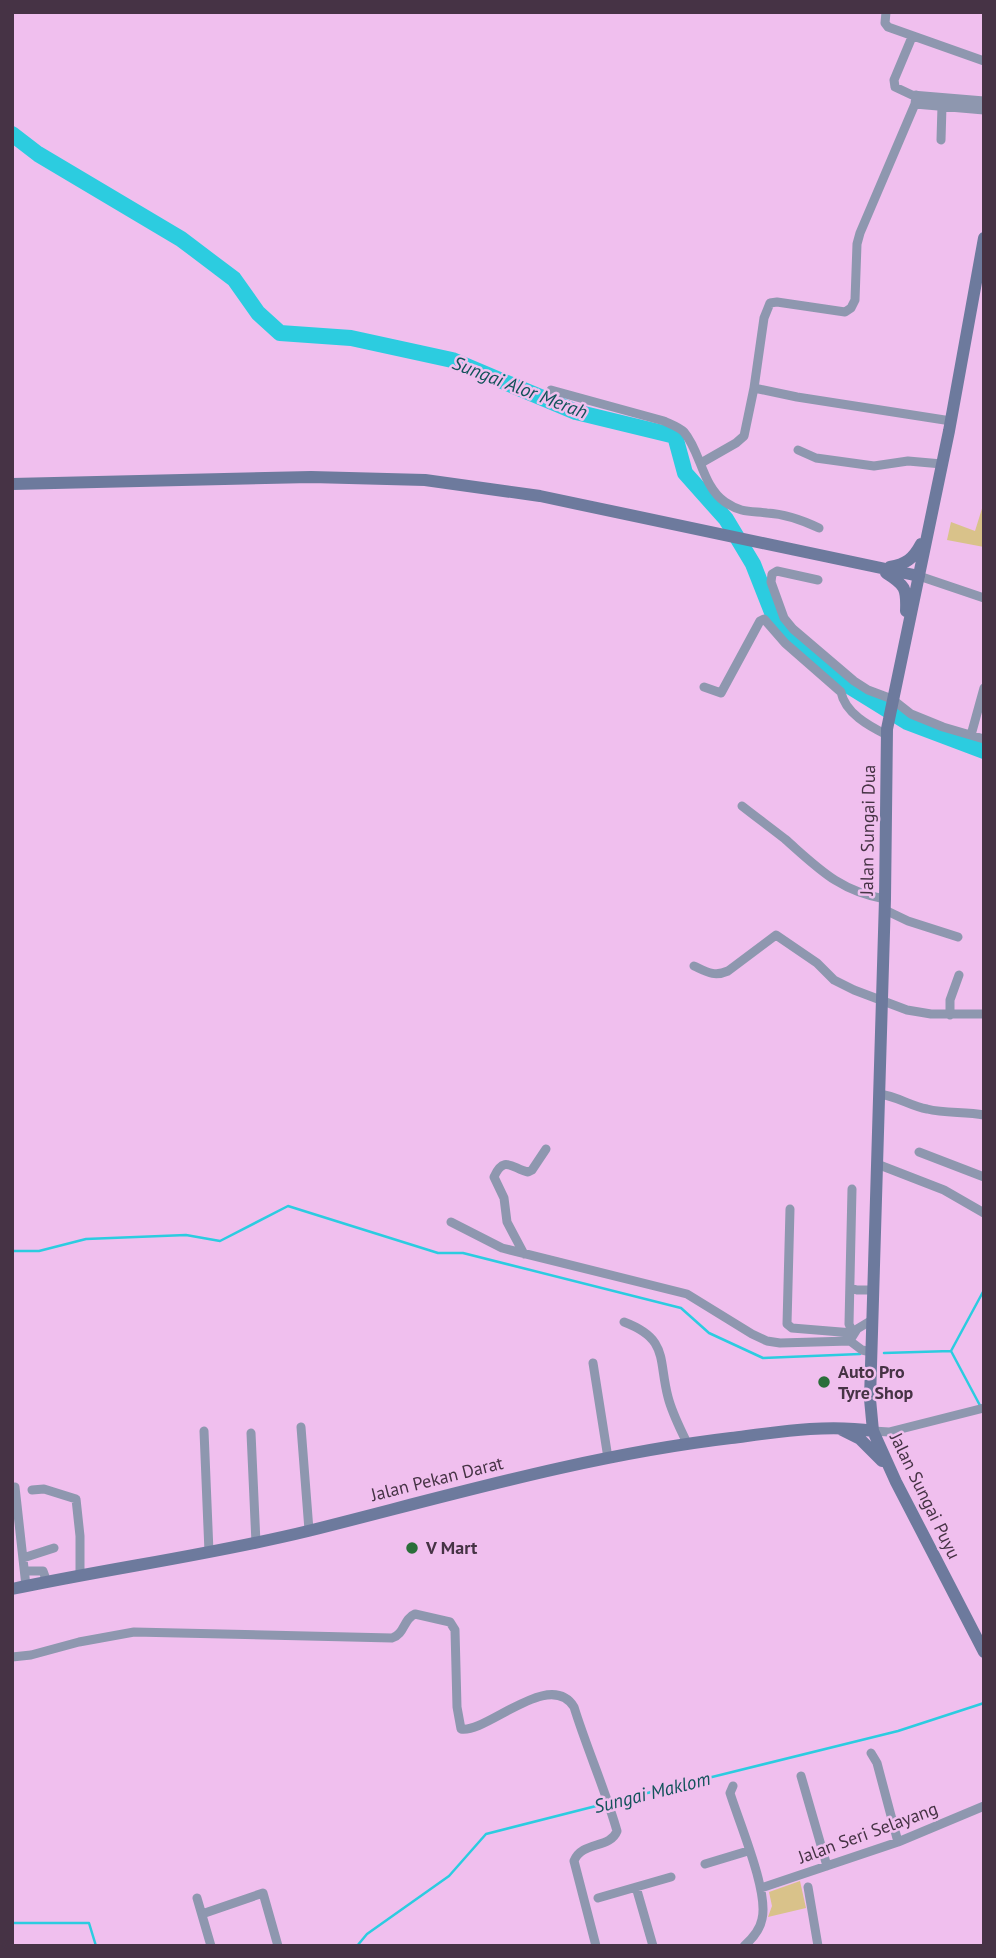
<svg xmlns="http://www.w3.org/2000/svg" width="996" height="1958" font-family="'PT Sans',sans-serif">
  <rect width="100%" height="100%" fill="#f0bfee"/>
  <path fill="#d9c28a" d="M984,502V547L947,540L951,522L975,531Z
    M800,1881L806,1908L768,1917L772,1906L769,1892Z"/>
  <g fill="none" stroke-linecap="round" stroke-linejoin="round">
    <path stroke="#2ccce0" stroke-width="2.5" d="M12,1251H39L86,1239L186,1235L220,1241L288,1206L438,1253H463L681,1308L709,1333L763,1358L860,1354
      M984,1290L951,1351L984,1413
      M884,1353L951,1351
      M611,1802L898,1731L984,1703
      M12,1923H89L96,1946
      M357,1946L367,1934L449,1876L486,1834L604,1804"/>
    <path stroke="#2ccce0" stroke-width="16" d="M12,134L38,154L181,239L234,279L258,313L280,333L351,338L452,360L576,412L675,436L685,473L726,519L753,564L777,625L831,675L907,722L984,751"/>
    <path stroke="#8e97af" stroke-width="9" d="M886,12L885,23L888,27L984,61
      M912,37L894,80L895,87L912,95L984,101
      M915,104L984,110
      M941,140L942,106
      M754,388L797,397L951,421
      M551,390L664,421C670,424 679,427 684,432C701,452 702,486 725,502C741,513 750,511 767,513C786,514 802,520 819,528
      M798,450L816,458L874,466L908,461L942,464
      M701,463L736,443L744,436L754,388L764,318L770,303L777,302L845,312L851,308L855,300L857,244L860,233L915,104L916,95
      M919,576L984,598
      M818,580L777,571L772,574L771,582L784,618L793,629L854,681L868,690L892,699L911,714L943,727L984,739
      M704,687L721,693L760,621L764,619L785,643L841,692C845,713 869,726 887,735
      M971,735L984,688
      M742,806C756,817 771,828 785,839C818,868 839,891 885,899
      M885,910L908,921L958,937
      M694,966C707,972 714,977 728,971L776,935L817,963L834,980L854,990L907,1010L931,1014H984
      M950,1015V1000L959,975
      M879,1094C897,1096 910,1106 927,1109C946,1114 965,1111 984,1115
      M919,1152L984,1177
      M877,1164L944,1190L984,1213
      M790,1209L787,1324L792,1328L853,1333L849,1324L852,1189
      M451,1222L502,1248L687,1294L752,1334L767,1341L780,1343L850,1341L862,1350L871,1352
      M524,1254L507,1222L504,1198L494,1177C504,1154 513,1169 528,1172L532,1170L546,1149
      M850,1288L857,1290H872
      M624,1322C669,1339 658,1359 668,1397C672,1413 680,1428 687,1443
      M852,1337L857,1329L872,1320
      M593,1363L608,1458
      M301,1427L309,1530
      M204,1431L209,1552
      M873,1431L889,1432L984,1408
      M251,1433L256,1543
      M15,1487L26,1586
      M32,1490L44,1489L76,1499L80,1536V1575
      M23,1558L54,1548
      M25,1571H43L47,1582
      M12,1657L31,1655L79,1642L134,1632L392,1638C405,1634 403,1619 415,1614L450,1622L455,1630L457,1707L461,1729C486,1734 550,1668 574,1707C587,1749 605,1789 617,1831C610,1849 582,1841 574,1861L596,1946
      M871,1753L877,1763L898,1842
      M801,1776L827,1866
      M733,1786L730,1793C739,1822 769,1892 762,1919C760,1930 753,1938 744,1946
      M705,1864L748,1851
      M636,1887L653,1946
      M808,1887L818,1946
      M761,1888L898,1842L984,1806
      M197,1898L211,1946
      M598,1898L671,1877
      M202,1914L263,1893L278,1946"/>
    <path stroke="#6d7a9d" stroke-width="12" d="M984,238L949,431L887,729L885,899L870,1399L873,1431L896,1482L984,1652
      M12,484L311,477L425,480L540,496L919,576
      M890,567C906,564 913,559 921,544
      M886,573C905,585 907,588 906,611
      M842,1430L860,1439L882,1461
      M12,1589C111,1568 210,1555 308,1531C448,1496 587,1455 731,1438C778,1432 826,1424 873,1431"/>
  </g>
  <g fill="#2a6e39" stroke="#f0bfee" stroke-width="2.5">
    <circle cx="824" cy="1382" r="7"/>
    <circle cx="412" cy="1548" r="7"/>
  </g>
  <g text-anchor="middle" stroke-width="5" stroke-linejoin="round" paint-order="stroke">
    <g font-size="18" fill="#463345" stroke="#f0bfee">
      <text transform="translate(868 830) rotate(-89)" y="6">Jalan Sungai Dua</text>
      <text transform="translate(437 1479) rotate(-14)" y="6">Jalan Pekan Darat</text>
      <text transform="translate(925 1496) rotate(64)" y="6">Jalan Sungai Puyu</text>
      <text transform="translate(868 1833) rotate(-20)" y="6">Jalan Seri Selayang</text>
    </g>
    <g font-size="18" font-weight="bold" fill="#463345" stroke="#f0bfee" text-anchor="start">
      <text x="838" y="1378">Auto Pro<tspan x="838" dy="21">Tyre Shop</tspan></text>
      <text x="426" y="1554">V Mart</text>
    </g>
    <g font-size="19" font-style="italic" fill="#12525a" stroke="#f0bfee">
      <text transform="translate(520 387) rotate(21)" y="7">Sungai Alor Merah</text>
      <text transform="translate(652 1792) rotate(-14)" y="7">Sungai Maklom</text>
    </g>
  </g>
  <rect width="996" height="1958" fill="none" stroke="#463345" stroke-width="28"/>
</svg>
